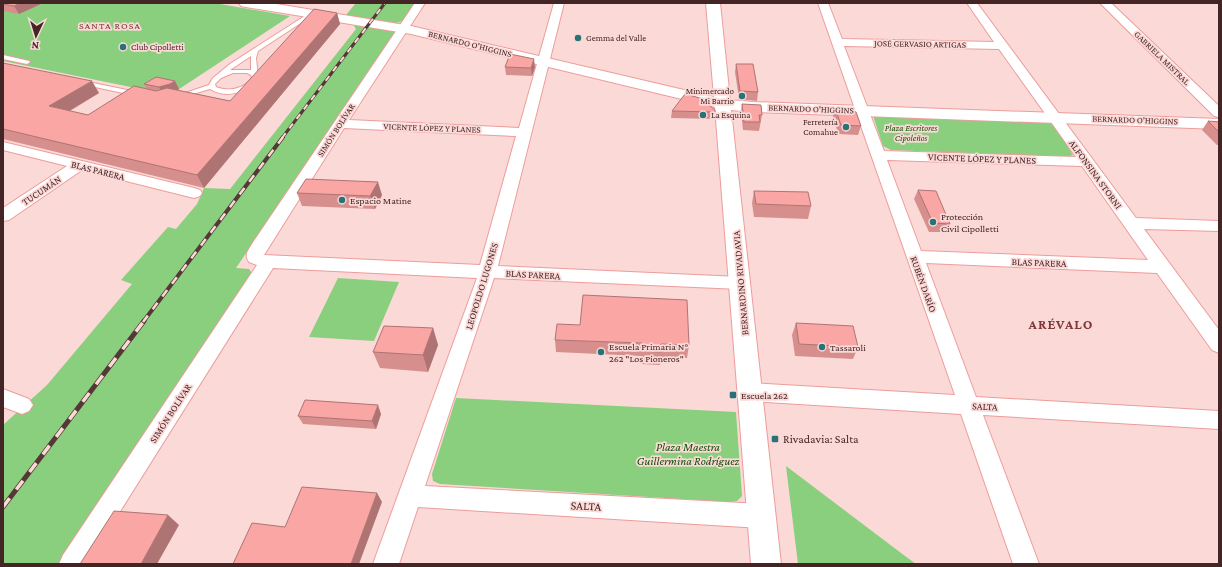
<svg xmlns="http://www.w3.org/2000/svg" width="1222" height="567" font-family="'Crimson Pro',serif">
  <rect width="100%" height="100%" fill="#fbd9d7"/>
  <path fill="#89cf7e" d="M3,3H214L290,16L170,95L3,61Z
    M356,3H415L403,21L393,24L345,16Z
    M356,24L394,31L395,32L236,268L249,269L252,273L61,564H3V425L47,385L132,284L121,280L168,227L176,229L197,204L204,188L230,189L356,29L354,26Z
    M873,116L1050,123L1054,125L1073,155L1066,157L891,150L883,146Z
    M338,278L399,282L374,341L309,337Z
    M456,398L736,412L742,496L737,501L730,502L440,484L433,481L432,474Z
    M786,466L905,556L916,564H798Z"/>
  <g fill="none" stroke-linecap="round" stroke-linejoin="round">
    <g stroke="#ec9d9b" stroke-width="2">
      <path id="lane" d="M311,12L314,14L313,15L258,51L256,58L258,78C248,93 226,99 210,89L179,98L176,96L209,85L213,78L230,64ZM251,56V70H230ZM233,73H247L251,75L252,78C244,89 228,92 216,87L215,84L221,78Z
        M3,55L29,61L30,62L27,64L3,59Z
        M83,81L137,92L140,94L137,96L81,84V82Z"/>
    </g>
    <g stroke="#ec9d9b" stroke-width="2">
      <path id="street" d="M415,3H425L349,120L519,128L554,3H564L498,266L740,277L746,278L749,283L746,288L740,289L494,278L425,486L761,504L769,508L773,516L769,524L761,528L418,507L399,564H373L477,278L273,268L87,564H59L63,555L257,265L249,262C244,255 248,251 252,244ZM344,128L516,136L480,265L264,255Z
        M818,3H828L842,39L994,42L967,3H977L1136,218L1219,221V231L1144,229L1219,330V353L1212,350L1157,273L926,263L976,397L1219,411V429L983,415L1039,564H1013L961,414L750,401L743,398L740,392L743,386L750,383L955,395ZM844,46L999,49L1076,157L884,151ZM887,160L1082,166L1148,260L921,251Z
        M1100,3H1111L1219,106V117L1214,116Z
        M3,142L194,188L200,190L202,193L200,196L194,198L82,170L9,220L3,221V208L67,166L3,150Z
        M3,389L29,399L33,405L29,411L22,414L3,407Z"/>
    </g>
    <g stroke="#ec9d9b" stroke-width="2">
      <path id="secondary" d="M239,3H270L411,26L714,97L706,3H720L730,100L753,102L1219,119V129L753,112L731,110L781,564H751L715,107L411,34L246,7L241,6Z"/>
    </g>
    <use href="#lane" fill="#fff" fill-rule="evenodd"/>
    <use href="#street" fill="#fff" fill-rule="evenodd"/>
    <use href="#secondary" fill="#fff" fill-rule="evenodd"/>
    <g stroke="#563737" stroke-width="3">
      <path id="rail-far2" d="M282,138L385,3"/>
    </g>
    <g stroke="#563737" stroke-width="4">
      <path id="rail-far1" d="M143,322L283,137"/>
    </g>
    <g stroke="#563737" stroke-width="5">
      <path id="rail" d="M3,507L144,321"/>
    </g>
    <use href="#rail-far2" stroke="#fbd9d7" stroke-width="2" stroke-dasharray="6" stroke-linecap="butt"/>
    <use href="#rail-far1" stroke="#fbd9d7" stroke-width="2.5" stroke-dasharray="8" stroke-linecap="butt"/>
    <use href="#rail" stroke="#fbd9d7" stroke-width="3.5" stroke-dasharray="11" stroke-linecap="butt"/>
  </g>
  <path fill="#d68f8d" d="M3,3H43L19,14L3,11Z
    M337,13L340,24L204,188L3,139V63L99,93L70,111L88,115L147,89L144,84L175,81L179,89L178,90L230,101Z
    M736,64L758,92L757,101L739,99L735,72Z
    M505,67H535L532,76L506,75Z
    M742,104L762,115L759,131L743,130L741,112Z
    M835,108L861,126L858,135L838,134L833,116Z
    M672,111L715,112L714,119L671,118Z
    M1208,121L1219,122V145H1217L1202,130Z
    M918,190L950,224L946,232H929L914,199Z
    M754,191L811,206L808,219L754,217L752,203Z
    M297,193L382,195L375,209L302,206Z
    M796,323L858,347L853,359L795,356L792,335Z
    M433,328L438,345L428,372L380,368L373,352Z
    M555,340L689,345L687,358L661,357L660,365L641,364V356L556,352Z
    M381,414L376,429L303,424L298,416Z"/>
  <path fill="#ae7473" d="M20,3H43L19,14L14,6Z
    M337,13L340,24L204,188L197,175Z
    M534,59L535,67L532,76L531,68Z
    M92,81L99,93L57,118L49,106Z
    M175,81L179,89L174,93L163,95L159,87Z
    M378,182L382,195L375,209L370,196Z
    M433,328L438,345L428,372L423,355Z
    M378,405L381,414L376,429L372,421Z
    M377,493L382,502L359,564H351Z
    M168,515L179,525L157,564H141Z"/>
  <path fill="#f9a6a4" stroke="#ae7473" d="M3,3H20L14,6L3,4Z
    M314,9L337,13L197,175L3,129V63L92,81L49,106L88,115L134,86L156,91L167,88L230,101Z
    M510,54L534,59L531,68L505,67Z
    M736,64H753L758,92L740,91Z
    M156,77L175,81L170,84L159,87L144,84Z
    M685,94L700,98L715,110V112L672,111Z
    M742,104L761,105L762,115H759L760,122H744Z
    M835,108L848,109L856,112L861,126L841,125Z
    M1208,121L1219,122V132Z
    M306,179L378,182L370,196L297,193Z
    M918,190L936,191L950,224L933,223Z
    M754,191L808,192L811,206L756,204Z
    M583,295L687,300L689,345L661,344V352L642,351V343L555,340L557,324L580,325Z
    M796,323L853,326L858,347L799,344Z
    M384,326L433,328L423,355L373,352Z
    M305,400L378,405L372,421L298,416Z
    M302,487L377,493L351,564H233L252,523L285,527Z
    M114,511L168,515L141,564H80Z"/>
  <g fill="#287377" stroke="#fbd9d7" stroke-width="1.5">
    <circle cx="578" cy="38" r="4"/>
    <circle cx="123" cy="47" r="4"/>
    <circle cx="742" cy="96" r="4"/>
    <circle cx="703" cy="115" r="4"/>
    <circle cx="846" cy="127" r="4"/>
    <circle cx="342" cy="200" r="4"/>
    <circle cx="933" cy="222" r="4"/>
    <circle cx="822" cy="347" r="4"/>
    <circle cx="601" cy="352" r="4"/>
    <rect x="729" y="391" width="8" height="8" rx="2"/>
    <rect x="771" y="435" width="8" height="8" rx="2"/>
  </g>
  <g text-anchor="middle" stroke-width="3.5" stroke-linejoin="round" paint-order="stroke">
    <g font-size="9" fill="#442525" stroke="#fbd9d7" text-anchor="start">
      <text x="586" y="41">Gemma del Valle</text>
      <text x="131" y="50">Club Cipolletti</text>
      <text x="734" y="94" text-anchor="end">Minimercado<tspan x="734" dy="10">Mi Barrio</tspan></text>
      <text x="711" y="118">La Esquina</text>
      <text x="838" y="125" text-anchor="end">Ferretería<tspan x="838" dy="10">Comahue</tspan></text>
    </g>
    <g font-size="9" fill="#442525" stroke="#fbd9d7">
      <text transform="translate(470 44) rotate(14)" y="3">BERNARDO O'HIGGINS</text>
      <text transform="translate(920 44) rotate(1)" y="3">JOSÉ GERVASIO ARTIGAS</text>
      <text transform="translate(1162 58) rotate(44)" y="3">GABRIELA MISTRAL</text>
      <text transform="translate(811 109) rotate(2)" y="3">BERNARDO O'HIGGINS</text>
      <text transform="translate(1135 120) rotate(2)" y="3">BERNARDO O'HIGGINS</text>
      <text transform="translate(432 128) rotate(2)" y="3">VICENTE LÓPEZ Y PLANES</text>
      <text transform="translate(336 130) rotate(-57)" y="3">SIMÓN BOLÍVAR</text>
    </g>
    <g font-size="9" font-style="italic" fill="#0f4c04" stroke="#fbd9d7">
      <text x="911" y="131">Plaza Escritores<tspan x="911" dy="10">Cipoleños</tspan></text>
    </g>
    <g font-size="10" letter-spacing="1" fill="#7e3a3a" stroke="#fbd9d7">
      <text x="110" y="29">SANTA ROSA</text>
    </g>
    <g font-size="10" fill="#442525" stroke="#fbd9d7">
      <text transform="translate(982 158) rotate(2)" y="4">VICENTE LÓPEZ Y PLANES</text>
      <text transform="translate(98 170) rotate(14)" y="4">BLAS PARERA</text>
      <text transform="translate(1096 174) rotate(54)" y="4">ALFONSINA STORNI</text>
      <text transform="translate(41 190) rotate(-34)" y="4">TUCUMÁN</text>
      <text transform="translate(1039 262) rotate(2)" y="4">BLAS PARERA</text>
      <text transform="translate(533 274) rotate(3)" y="4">BLAS PARERA</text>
      <text transform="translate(740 283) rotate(-95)" y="4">BERNARDINO RIVADAVIA</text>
      <text transform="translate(924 284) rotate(70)" y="4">RUBÉN DARÍO</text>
      <text transform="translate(481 286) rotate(-73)" y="4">LEOPOLDO LUGONES</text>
      <text transform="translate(985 406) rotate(3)" y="4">SALTA</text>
      <text transform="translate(170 413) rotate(-57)" y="4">SIMÓN BOLÍVAR</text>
    </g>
    <g font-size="10" fill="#442525" stroke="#fbd9d7" text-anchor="start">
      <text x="350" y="204">Espacio Matine</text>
      <text x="941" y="220">Protección<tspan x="941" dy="12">Civil Cipolletti</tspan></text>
      <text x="609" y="350">Escuela Primaria N°<tspan x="609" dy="12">262 "Los Pioneros"</tspan></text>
      <text x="830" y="351">Tassaroli</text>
      <text x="741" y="399">Escuela 262</text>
    </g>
    <g font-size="12" fill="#442525" stroke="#fbd9d7" text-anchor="start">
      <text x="783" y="443">Rivadavia: Salta</text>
    </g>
    <g font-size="12" font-style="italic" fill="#0f4c04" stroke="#fbd9d7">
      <text x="688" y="451">Plaza Maestra<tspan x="688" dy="14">Guillermina Rodríguez</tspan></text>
    </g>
    <g font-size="12" fill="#442525" stroke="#fbd9d7">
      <text transform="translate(586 506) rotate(3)" y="4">SALTA</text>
    </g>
    <g font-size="14" font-weight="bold" letter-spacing="1" fill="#7e3a3a" stroke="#fbd9d7">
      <text x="1061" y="329">ARÉVALO</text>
    </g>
  </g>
  <rect width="1222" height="567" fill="none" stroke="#442525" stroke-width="8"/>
  <g transform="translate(36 36) rotate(184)" stroke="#fbd9d7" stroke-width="3" paint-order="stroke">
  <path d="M0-3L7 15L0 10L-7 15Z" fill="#442525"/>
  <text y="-6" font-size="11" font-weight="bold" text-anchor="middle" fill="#442525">N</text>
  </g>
</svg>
